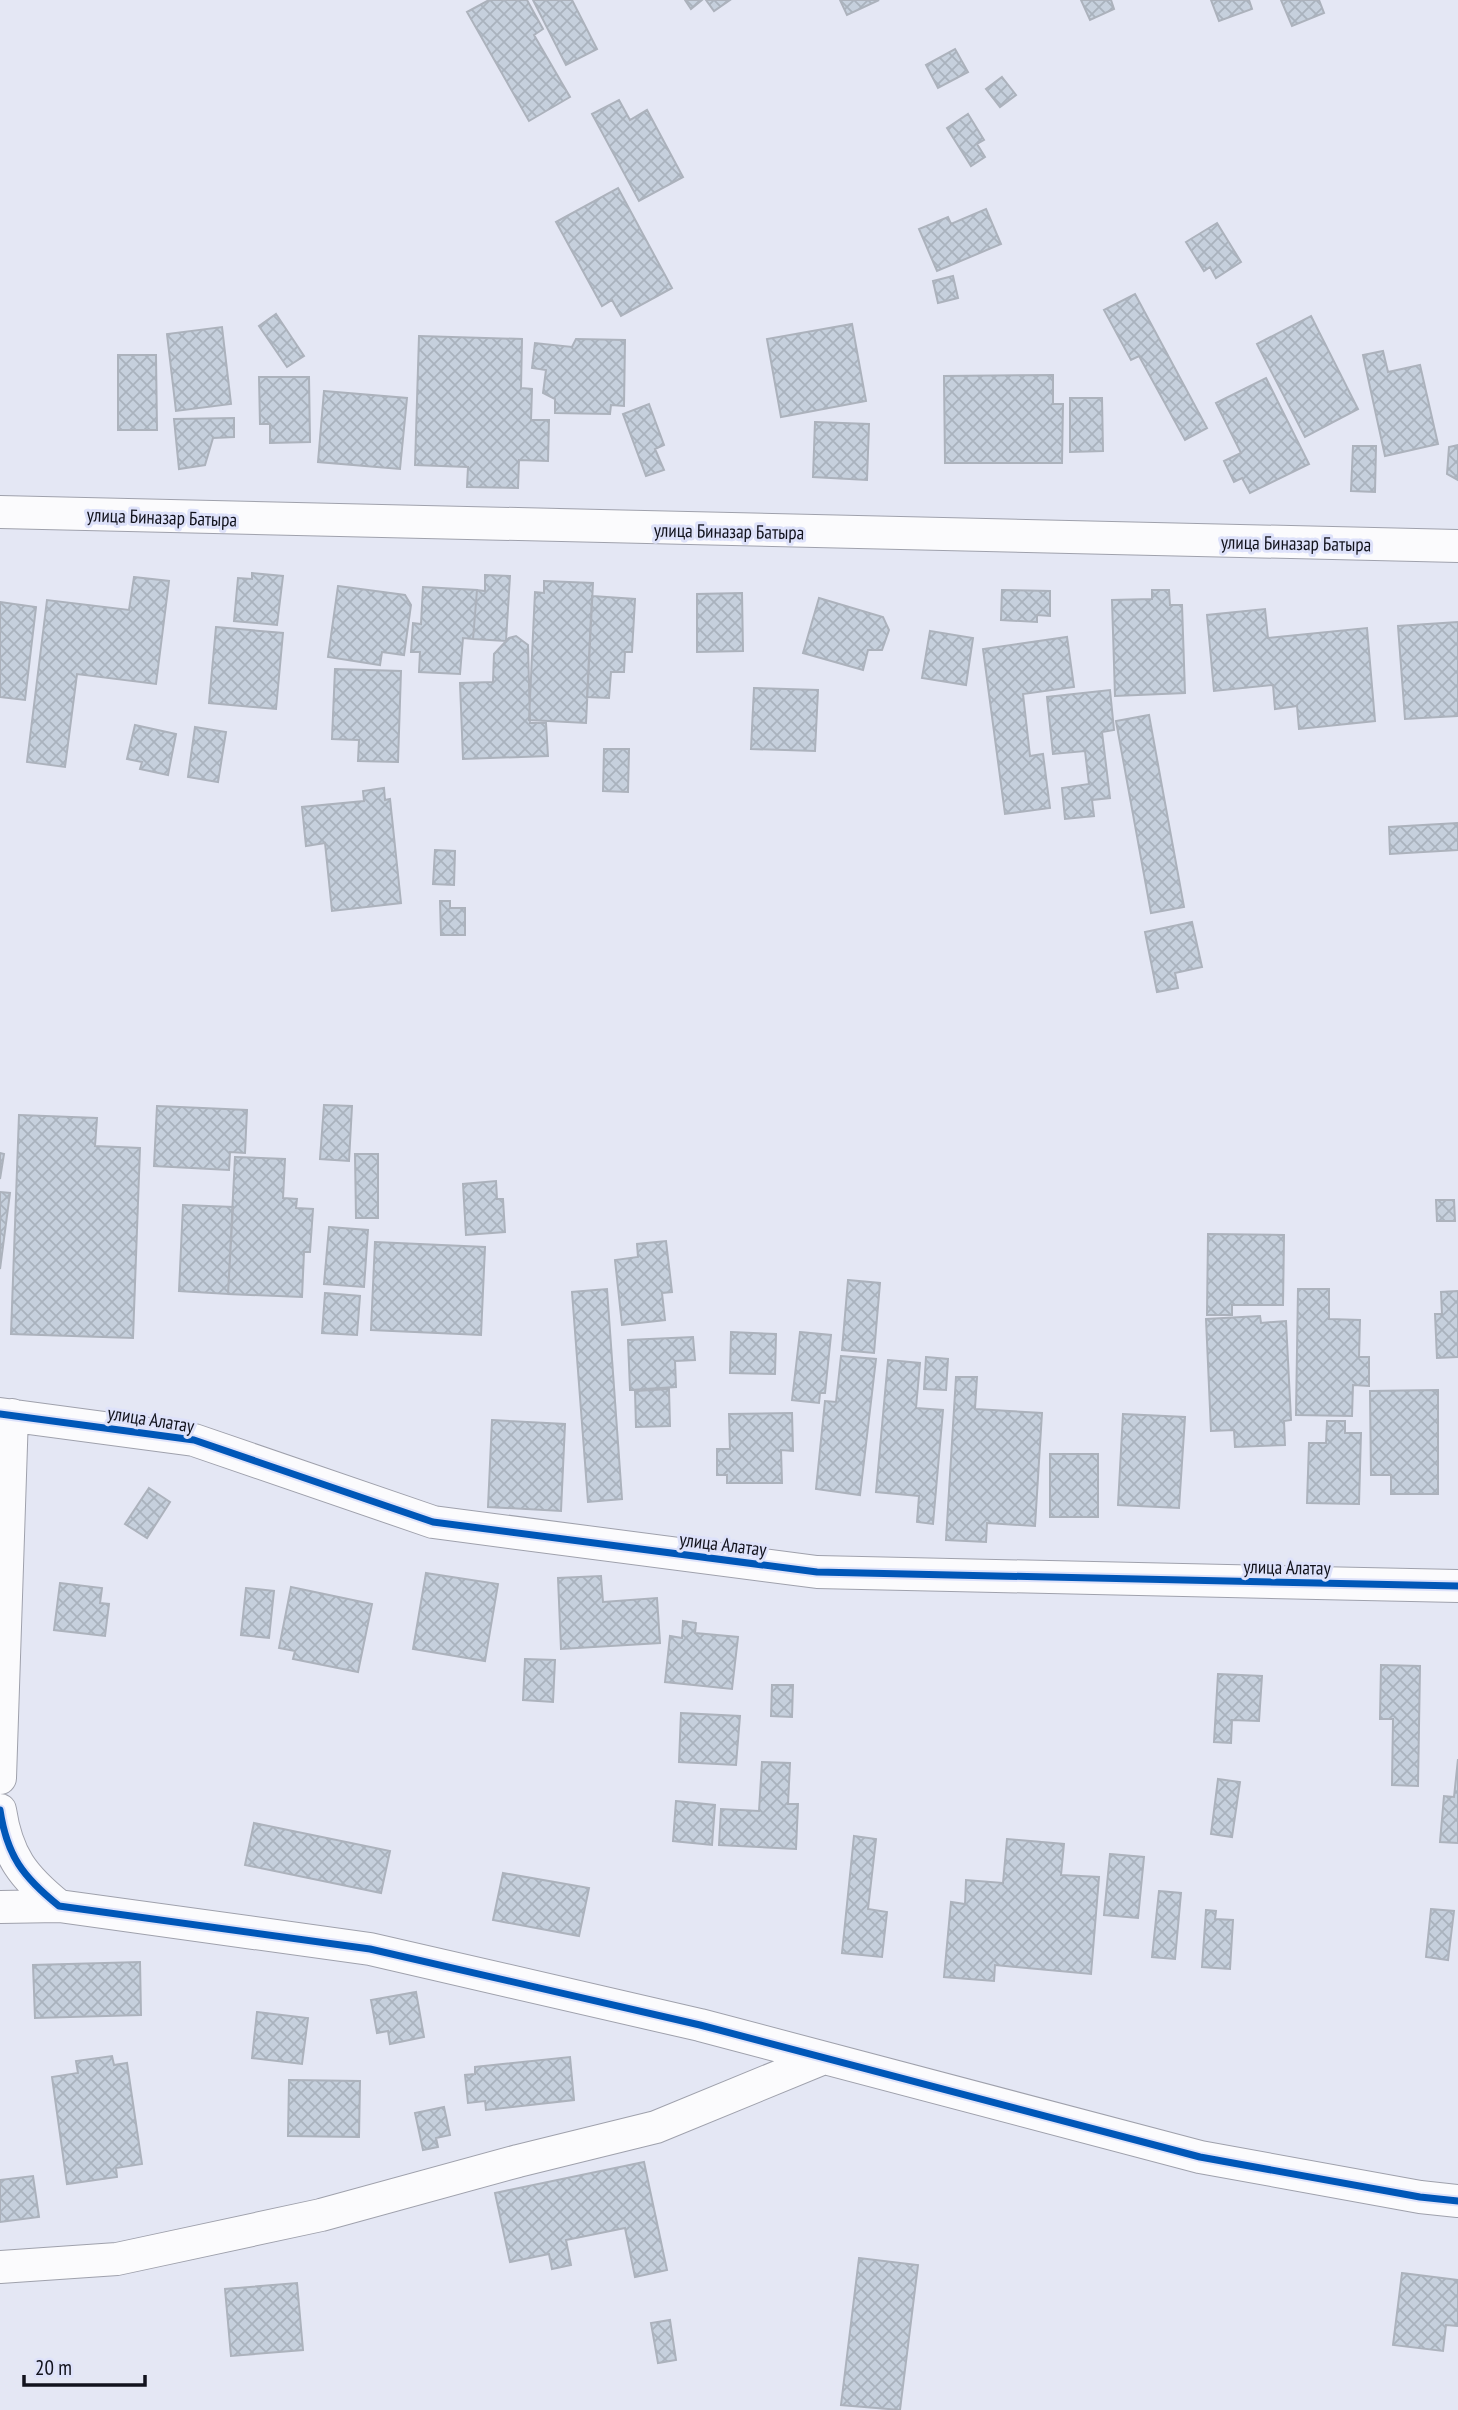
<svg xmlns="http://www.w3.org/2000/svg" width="1458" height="2410" font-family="'PT Sans Narrow',sans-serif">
  <defs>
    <pattern id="building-cross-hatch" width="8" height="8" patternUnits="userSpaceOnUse" patternTransform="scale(1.75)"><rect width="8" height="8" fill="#c6d0dd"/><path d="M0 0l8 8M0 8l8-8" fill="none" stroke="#a9b2bd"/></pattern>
  </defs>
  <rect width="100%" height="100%" fill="#e4e7f4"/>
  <path fill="url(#building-cross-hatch)" stroke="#acb2bc" stroke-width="2" d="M489,0H527L543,29L534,35L570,97L529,121L467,12Z
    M533,0H572L597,49L566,65Z
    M685,0H702L691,9Z
    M706,0H730L714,11Z
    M840,0H879L847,15Z
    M1081,0H1111L1114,9L1090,20Z
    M1211,0H1249L1252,9L1219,21Z
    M1281,0H1319L1324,13L1292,26Z
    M955,49L968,72L938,88L926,65Z
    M1002,77L1016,95L1000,107L986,89Z
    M619,100L630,120L647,110L683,177L639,201L592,114Z
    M968,114L984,140L977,144L985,157L971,166L947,128Z
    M618,188L672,288L621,316L612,300L602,306L556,222Z
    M986,209L1001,244L937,271L919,229L948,217L951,224Z
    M1217,223L1241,262L1216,278L1210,267L1204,271L1186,242Z
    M953,276L958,298L938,303L933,281Z
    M1135,294L1207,428L1185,440L1139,356L1131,360L1104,310Z
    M276,314L304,356L287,367L259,326Z
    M1311,316L1358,409L1305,437L1257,344Z
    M852,324L866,401L781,417L767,339Z
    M222,327L231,404L176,411L167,334Z
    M419,336L522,339L521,388L532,389L531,420H549L548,461L519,460L518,488L467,487L468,467L415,465Z
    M576,339L625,340L624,406L611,405L610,414L555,413V399L543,393L546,370L532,368L535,343L572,347Z
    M1383,351L1388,372L1420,365L1438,444L1385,456L1363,355Z
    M118,355H156L157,430H118Z
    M1053,375V404H1063L1062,463H945L944,376Z
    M259,377H309L310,442L270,443V424H260Z
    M1266,378L1309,464L1250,493L1242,478L1234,482L1224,461L1241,453L1216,403Z
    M324,391L407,398L400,469L318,462Z
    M1070,398H1102L1103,451L1070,452Z
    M649,404L664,445L655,449L664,470L646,476L623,414Z
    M234,418V437L213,438L205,465L179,469L174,419Z
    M815,422L869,424L867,480L813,477Z
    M1458,445V480L1447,474L1449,447Z
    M1353,446H1376L1375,492L1351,491Z
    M252,573L283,576L277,625L234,621L238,578L252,579Z
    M485,575L510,576L506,641L473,639L477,590L485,591Z
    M134,577L169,581L156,684L77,674L65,767L27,762L47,600L129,610Z
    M544,581L593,583L586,723L529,720L535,592L544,593Z
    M338,586L405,595L411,605L404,655L382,652L380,665L328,657Z
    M423,587L477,590L473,639L463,638L460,674L419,672L420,652H411L413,623L421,624Z
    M1002,590L1050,591V616L1037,615V622L1001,620Z
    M1152,590H1169L1170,605H1182L1185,693L1115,696L1112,600L1152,599Z
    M742,593L743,651L697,652V594Z
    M592,596L635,599L632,652H625L624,672H611L609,698L587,697Z
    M819,598L883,617L889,630L882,650H868L863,670L803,653Z
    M0,602L36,607L25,700L0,697Z
    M1265,609L1268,638L1367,628L1375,721L1299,729L1297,706L1275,709L1273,685L1214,691L1207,615Z
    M1458,622V716L1405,719L1398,626Z
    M216,627L283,633L276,709L209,703Z
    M930,631L973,638L966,685L922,678Z
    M516,636L528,645L530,723H546L548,756L463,759L460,683L493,682L494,654L509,638Z
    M1067,637L1074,687L1023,694L1030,756L1043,754L1050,808L1005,814L983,649Z
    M335,669L401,671L398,762L358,761L359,740L332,739Z
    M754,688L818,690L815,751L751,749Z
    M1110,690L1114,730L1102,732L1110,798L1092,800L1094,816L1065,819L1062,788L1089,784L1085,751L1053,754L1047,697Z
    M1149,715L1184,907L1151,913L1116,721Z
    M135,725L176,734L168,775L140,769L142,762L127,759Z
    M195,727L226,732L218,782L188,777Z
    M604,749H629L628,792L603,791Z
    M384,788L385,800L390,799L401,903L332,911L325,843L306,846L302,807L364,801L363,791Z
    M1458,823V850L1390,854L1389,827Z
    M435,850L455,851L454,885L433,884Z
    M440,901H450V908H465V935H441Z
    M1192,922L1202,967L1175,973L1178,988L1157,992L1145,932Z
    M324,1105L352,1106L349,1161L320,1159Z
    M157,1106L247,1110L245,1153L230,1152L229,1170L154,1166Z
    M19,1115L97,1118L95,1146L140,1148L133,1338L11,1334Z
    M0,1153L4,1154L0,1179Z
    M355,1154H378V1218H356Z
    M235,1157L285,1159L283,1198L297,1199L296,1208L313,1209L310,1252H304L302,1297L228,1294Z
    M496,1181L497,1199H503L505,1232L466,1235L463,1184Z
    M0,1192L10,1193L0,1269Z
    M1436,1200H1454L1455,1221H1437Z
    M183,1205L233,1207L228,1294L179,1291Z
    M329,1227L368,1230L364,1287L324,1284Z
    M1208,1234L1284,1235L1283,1305H1232V1315H1207Z
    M666,1241L672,1292L662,1293L665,1320L622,1325L615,1260L638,1257L637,1244Z
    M375,1242L485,1247L481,1335L371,1330Z
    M848,1280L880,1283L874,1353L842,1350Z
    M607,1289L622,1499L588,1502L572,1292Z
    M1298,1289H1329V1319L1360,1320L1359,1357H1369V1386L1353,1385L1352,1416L1296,1415Z
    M1458,1291V1357L1437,1358L1435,1314H1442L1441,1292Z
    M325,1293L360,1296L357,1335L322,1333Z
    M1260,1316L1261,1323L1286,1321L1291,1420L1284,1421L1285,1445L1235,1447L1234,1430L1211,1431L1206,1319Z
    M731,1332L776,1334L775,1374L730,1373Z
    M800,1332L831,1335L825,1393H820L819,1403L792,1400Z
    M693,1337L695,1360L675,1361L676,1387L630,1390L628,1340Z
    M841,1356L876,1359L860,1495L816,1489L825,1401L836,1402Z
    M926,1357L948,1359L946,1390L924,1389Z
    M888,1360L920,1363L916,1408L943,1410L933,1524L917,1522L919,1496L876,1492Z
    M956,1377H977L975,1409L1042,1413L1035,1526L987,1523L986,1542L946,1540Z
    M669,1389L670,1426L636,1427L635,1391Z
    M1438,1390V1494H1391V1475H1371L1370,1391Z
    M792,1413L793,1451L781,1450L782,1483H727V1475H717V1449H730L729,1414Z
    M1123,1414L1185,1417L1179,1508L1118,1505Z
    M492,1420L565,1424L561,1511L488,1507Z
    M1327,1421H1345V1433H1361L1359,1504L1307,1503L1309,1443H1326Z
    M1050,1454H1098V1517H1050Z
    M149,1488L170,1502L147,1538L125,1524Z
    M426,1573L498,1584L485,1661L413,1649Z
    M601,1576L603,1602L657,1598L660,1643L561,1649L558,1578Z
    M60,1583L102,1588L100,1603L109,1604L105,1636L54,1630Z
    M291,1587L372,1604L358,1672L293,1659L295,1651L279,1648Z
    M246,1588L274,1591L269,1638L241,1635Z
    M683,1621L696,1623L695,1633L738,1637L732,1689L665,1682L670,1636L682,1638Z
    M525,1659L555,1660L553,1702L523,1700Z
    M1381,1665L1420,1666L1418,1786L1392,1785L1393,1719H1380Z
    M1218,1674L1262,1676L1259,1721L1232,1720L1231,1743L1214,1742Z
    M772,1685H793L792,1717L771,1716Z
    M681,1713L740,1716L736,1765L679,1762Z
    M1458,1759V1843L1440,1842L1444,1796L1454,1797Z
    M762,1762L790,1763L788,1804H798L796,1849L719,1845L721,1809L759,1811Z
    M1218,1779L1240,1782L1232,1837L1211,1834Z
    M676,1801L715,1805L712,1845L673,1841Z
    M254,1823L390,1851L381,1893L245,1865Z
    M854,1836L876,1839L868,1909L887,1912L882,1957L842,1953Z
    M1007,1839L1064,1844L1061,1875L1099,1877L1091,1974L995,1965L994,1981L944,1977L951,1902L965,1904L966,1880L1003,1883Z
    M1110,1854L1144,1857L1138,1918L1104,1915Z
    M503,1873L589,1888L579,1936L493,1920Z
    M1159,1891L1181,1893L1175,1959L1152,1957Z
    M1431,1909L1454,1911L1448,1960L1426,1957Z
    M1206,1910L1216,1911L1215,1919L1233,1920L1230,1969L1202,1967Z
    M140,1962L141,2015L35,2018L33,1965Z
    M416,1992L424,2037L390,2044L388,2031L377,2033L371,2000Z
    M257,2012L308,2018L302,2064L252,2058Z
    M112,2056L114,2065L127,2063L142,2164L116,2168L117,2177L67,2184L52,2077L78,2073L76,2061Z
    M570,2057L574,2100L486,2110L485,2101L468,2103L465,2075L475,2074V2067Z
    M289,2080L360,2081L359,2137L288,2136Z
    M444,2107L450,2135L436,2138L438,2147L423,2150L415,2113Z
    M644,2162L667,2270L635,2277L625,2228L566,2240L571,2265L552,2269L549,2254L510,2262L495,2193Z
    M33,2176L39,2217L0,2222V2180Z
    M859,2258L918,2265L900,2410L841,2405Z
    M1402,2273L1458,2280V2326L1446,2325L1443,2351L1393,2345Z
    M297,2283L303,2350L231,2356L225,2289Z
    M670,2320L676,2360L658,2363L651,2323Z"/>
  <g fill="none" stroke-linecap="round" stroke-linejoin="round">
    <g stroke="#9fa1ac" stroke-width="34">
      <path id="minor" d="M0,512L1458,546
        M0,1414L194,1440L433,1522L817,1572L1458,1586
        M0,1778L12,1415
        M0,1810C7,1856 23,1877 59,1906L370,1949L700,2025L1200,2157L1420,2197L1458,2201
        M0,1907L59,1906
        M0,2267L117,2259L321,2215L518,2161L656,2127L824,2058"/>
    </g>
    <use href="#minor" stroke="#fbfbfd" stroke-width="32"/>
    <g stroke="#dee2fa" stroke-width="11">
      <path id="cycleway" d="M0,1414L194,1440L433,1522L817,1572L1458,1586
        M0,1810C7,1856 23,1877 59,1906L370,1949L700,2025L1200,2157L1420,2197L1458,2201"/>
    </g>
    <use href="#cycleway" stroke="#0057b8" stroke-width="7"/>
  </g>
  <g text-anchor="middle" stroke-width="6" stroke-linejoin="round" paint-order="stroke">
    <g font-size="19" fill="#12131d" stroke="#dee2fa">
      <text transform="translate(162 517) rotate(2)" y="7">улица Биназар Батыра</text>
      <text transform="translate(729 531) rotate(1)" y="7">улица Биназар Батыра</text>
      <text transform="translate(1296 543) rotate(1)" y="7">улица Биназар Батыра</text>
      <text transform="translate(151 1419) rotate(9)" y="7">улица Алатау</text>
      <text transform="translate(723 1544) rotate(7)" y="7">улица Алатау</text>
      <text transform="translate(1287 1567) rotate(1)" y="7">улица Алатау</text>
    </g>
  </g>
  <path d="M24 2375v10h121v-10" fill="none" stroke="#12131d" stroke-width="3.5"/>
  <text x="35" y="2375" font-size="21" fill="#12131d" stroke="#dee2fa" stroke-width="5" paint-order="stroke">20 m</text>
</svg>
